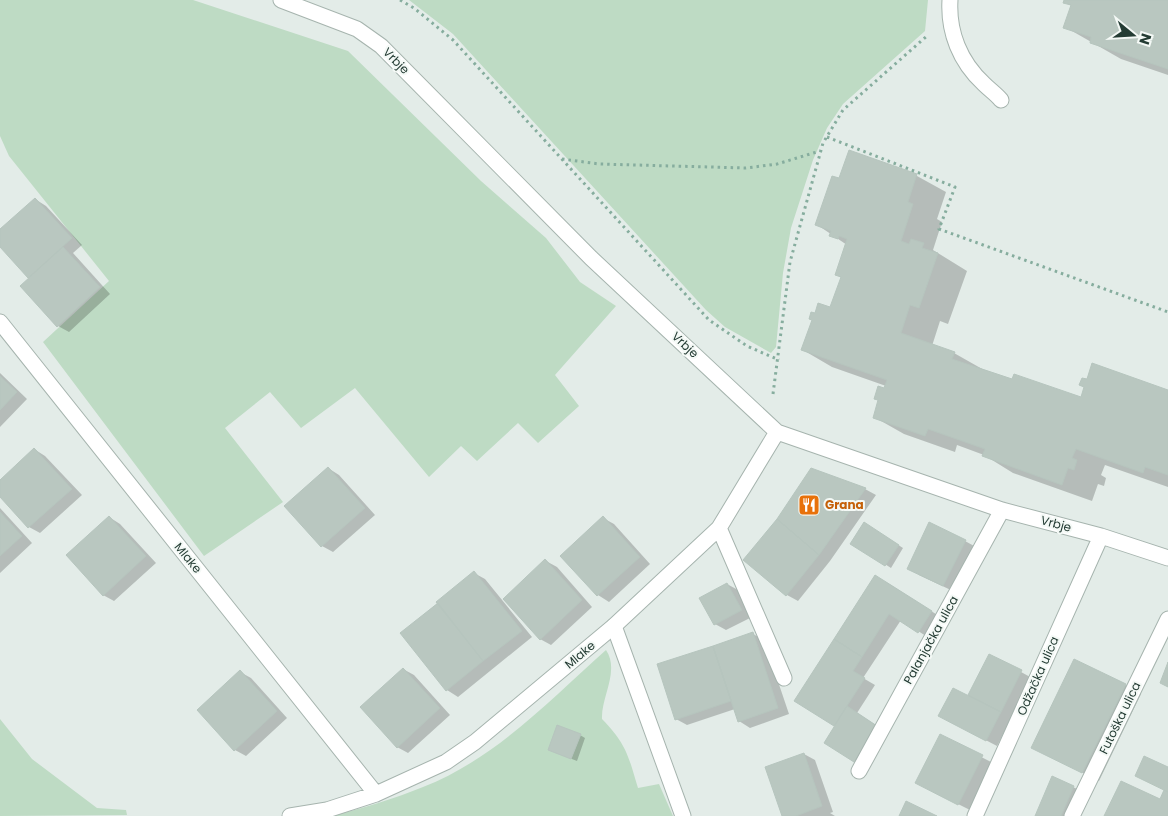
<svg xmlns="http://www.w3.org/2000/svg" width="1168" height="816" font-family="Poppins,sans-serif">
  <rect width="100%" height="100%" fill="#e3ece8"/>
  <path fill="#bedbc4" d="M0,0H193L348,51L481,181L546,238L580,282L616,306L555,375L579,406L538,443L518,423L477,461L461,446L429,477L355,388L301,428L270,392L225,428L283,502L204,556L43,342L109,281L9,156L0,136Z
    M409,0H928L925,31L843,104L827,128L813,160L791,228L783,273L776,347L771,353L725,327L706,310L453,34Z
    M606,650C620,671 601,697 602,719C627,745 628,755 638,788L659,784L673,816H332C363,808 394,799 423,787C495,759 550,700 606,650Z
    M0,719L32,759L97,808L126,810L127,815L0,816Z"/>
  <path fill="#0003" d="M1066,0H1168V75L1121,59L1065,27L1072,6L1065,2Z
    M850,152L917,176L946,192L937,219L942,222L933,250L967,271L948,324L940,321L932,346L954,353L984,370L1013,381L1081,398L1168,391V487L1105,465L1101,475L1106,478L1104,486L1098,484L1092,501L1013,473L984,455L957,445L955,452L904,434L874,417L886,386L832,367L803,350L815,314L831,308L842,278L836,274L847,245L816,224L839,180Z
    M35,199L46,206L82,245L73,253L110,294L69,332L58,326L31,278L0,245V231Z
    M0,373L27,399L0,427Z
    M34,449L45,456L82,495L40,533L29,527L0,495V481Z
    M328,468L339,475L375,515L333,552L322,546L286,507Z
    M811,469L865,489L876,495L830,561L798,601L787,595L778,520Z
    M0,508L32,543L0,573Z
    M109,517L120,524L156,563L114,601L103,595Z
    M603,518L614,524L650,564L609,602L598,595Z
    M870,527L903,548L891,568L852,543Z
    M965,541L976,547L955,592L919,575Z
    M546,561L557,567L592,607L551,645L540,639Z
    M474,573L485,579L532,637L458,697L447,690L402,633Z
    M886,582L942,618L929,638L901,620L863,678L875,685L857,713L888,733L866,767L825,742L836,726L796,700Z
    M727,584L738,590L752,617L726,630L715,624Z
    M753,634L764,640L789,714L750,728L739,721L735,709L687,725L676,719L659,665Z
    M990,655L1032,678L997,746L951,722L968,697Z
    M403,669L414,675L450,715L408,753L397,747Z
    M240,672L251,678L287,718L246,756L235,750Z
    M1125,685L1141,694L1099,781L1049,756Z
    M580,735L585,738L577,761L554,752Z
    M940,736L993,763L970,810L928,789Z
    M804,754L815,760L833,812L830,813L835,816H784Z
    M1073,787L1079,790L1067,816H1036Z"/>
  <path fill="#b9c7c0" stroke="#b6c5be" d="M1064,0H1168V69L1090,43L1091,37L1063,28L1071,5L1063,3Z
    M849,150L917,174L908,202L913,204L901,241L909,244L911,239L924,243L922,248L938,253L919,308L910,305L901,333L955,352L952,359L1012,379L1014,374L1081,397L1084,387L1079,385L1082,378L1087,379L1092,363L1168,390V475L1145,467L1143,473L1076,449L1072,458L1077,460L1074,470L1068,468L1062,485L982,456L985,449L928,429L925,436L873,418L878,400L874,399L878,386L884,388L887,380L801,350L812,320L809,319L811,312L815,313L818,303L830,307L841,277L835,275L847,239L839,236L838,239L829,236L831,231L815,225L832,176L839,178Z
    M35,198L72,238L28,278L0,247V229Z
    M63,247L100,287L57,327L20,286Z
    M0,376L17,392L0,410Z
    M34,448L72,489L28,528L0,497V480Z
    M328,467L365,508L321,547L284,506Z
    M811,468L866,488L819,555L777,519Z
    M0,512L22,536L0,556Z
    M109,516L146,556L103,596L66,555Z
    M603,516L640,557L597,596L560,556Z
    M777,519L819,555L786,596L743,560Z
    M864,522L899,545L885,566L850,544Z
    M929,522L966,540L943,586L907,569Z
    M545,559L582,600L540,640L503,599Z
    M474,571L522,631L483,661L436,602Z
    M875,575L932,611L918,633L889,614L862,657L834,639Z
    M727,583L742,610L714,625L699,598Z
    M438,603L483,661L446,691L400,633Z
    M753,632L778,708L738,722L713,646Z
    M834,639L862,657L853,671L865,678L834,726L794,701Z
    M713,646L731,701L675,720L657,664Z
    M989,654L1022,670L1001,712L968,695Z
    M1074,659L1126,684L1082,773L1031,748Z
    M1168,662V687L1160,683Z
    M403,668L440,708L397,748L360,707Z
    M240,670L277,711L234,751L197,710Z
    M953,688L1001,712L986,741L938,716Z
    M847,706L877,726L854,762L824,743Z
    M557,725L581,734L571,759L548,750Z
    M940,734L983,755L958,805L915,783Z
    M804,753L822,806L796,816H782L765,767Z
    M1144,756L1168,767V792L1135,776Z
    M1052,776L1074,786L1061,816H1035Z
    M1121,781L1160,799L1164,790L1168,792V816H1104Z
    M906,801L937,816H899Z"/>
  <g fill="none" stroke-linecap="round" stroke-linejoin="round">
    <g stroke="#a6b4ae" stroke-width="17">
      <path id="service" d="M614,626L683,816"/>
    </g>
    <g stroke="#a6b4ae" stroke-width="17">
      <path id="minor" d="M281,0L357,29L381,46L591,258L777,432L1002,510L1101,536L1168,558
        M950,0C948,32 960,62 984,84C990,90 996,94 1001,100
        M0,322L376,794
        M719,528L784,678
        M859,771L1002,510
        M290,816L327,810L376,794L446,762L475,742L614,626L719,528L777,432
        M975,816L1101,536
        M1072,816L1168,619"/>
    </g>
    <path stroke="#86ad9e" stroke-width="3" stroke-dasharray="2.5 4" stroke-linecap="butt" d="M400,0L414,8L453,40L709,320L747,346L779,360
      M827,137L955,187L939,229L1168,312
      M562,159L599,164L746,168L777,164L820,151
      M773,394L790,262L823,143L843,110L928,35"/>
    <use href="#service" stroke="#fff" stroke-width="15"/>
    <use href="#minor" stroke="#fff" stroke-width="15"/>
  </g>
  <defs>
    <g id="restaurant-square" transform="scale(1.125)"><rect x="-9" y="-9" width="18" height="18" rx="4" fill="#e8710a" stroke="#f4f9f6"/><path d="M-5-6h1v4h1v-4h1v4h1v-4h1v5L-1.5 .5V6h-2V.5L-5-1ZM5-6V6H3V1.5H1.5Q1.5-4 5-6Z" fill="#fff"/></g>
  </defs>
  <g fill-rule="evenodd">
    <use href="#restaurant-square" x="809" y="505"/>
  </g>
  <g text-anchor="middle" stroke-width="4" stroke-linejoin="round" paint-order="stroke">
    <g font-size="12" fill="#243c34" stroke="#f4f9f6">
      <text transform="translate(396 61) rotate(45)" y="4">Vrbje</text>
      <text transform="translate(685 345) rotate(43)" y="4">Vrbje</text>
      <text transform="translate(1056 524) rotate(15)" y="4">Vrbje</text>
      <text transform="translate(188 558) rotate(51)" y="4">Mlake</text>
      <text transform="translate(931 640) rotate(-61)" y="4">Palanjačka ulica</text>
      <text transform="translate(580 655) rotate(-40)" y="4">Mlake</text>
      <text transform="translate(1038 676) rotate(-66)" y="4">Odžačka ulica</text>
      <text transform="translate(1120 718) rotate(-64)" y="4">Futoška ulica</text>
    </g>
    <g font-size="12" font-weight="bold" fill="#c56008" stroke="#f4f9f6" text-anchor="start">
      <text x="825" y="509">Grana</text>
    </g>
  </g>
  <g transform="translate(1133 35) rotate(108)" stroke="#f4f9f6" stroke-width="4" paint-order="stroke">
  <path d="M0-4L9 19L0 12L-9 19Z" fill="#243c34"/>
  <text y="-8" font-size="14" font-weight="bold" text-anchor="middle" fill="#243c34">N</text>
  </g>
</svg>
